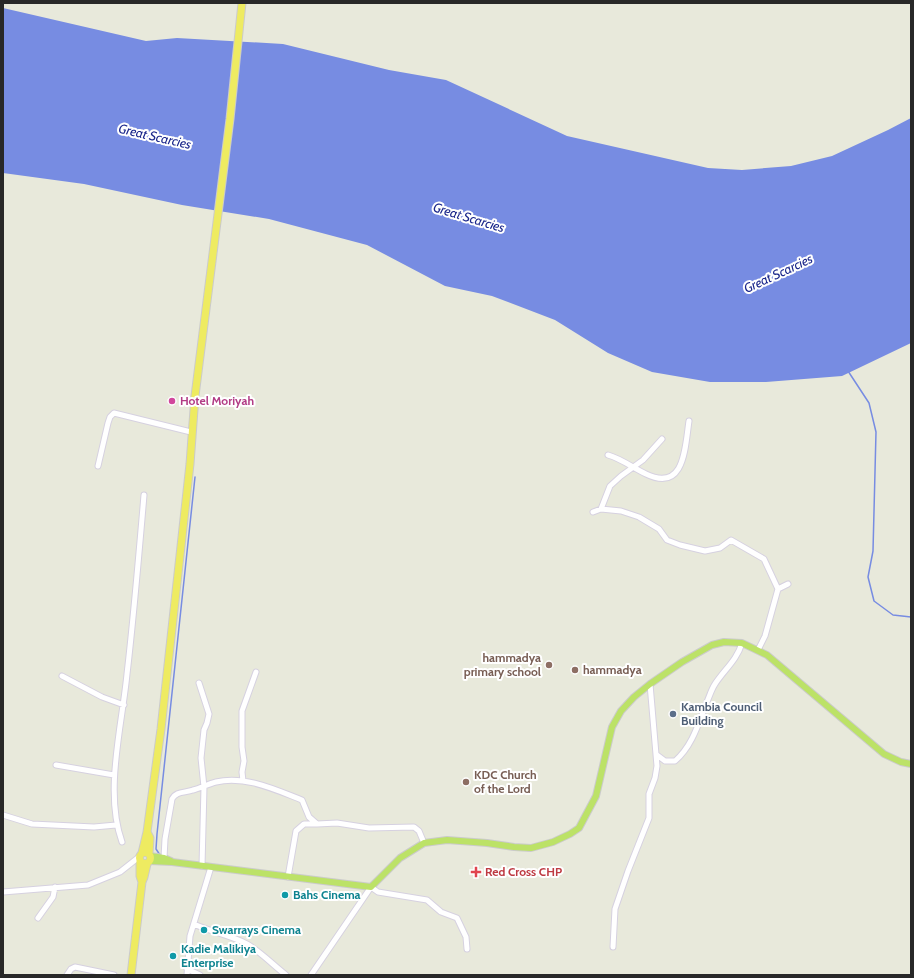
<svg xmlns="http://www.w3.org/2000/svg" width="914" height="978" font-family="Cabin,sans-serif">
  <rect width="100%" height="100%" fill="#e8e9db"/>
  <path fill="#778ce2" d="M3,8L146,41L177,38L283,44L389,70L446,80L567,136L708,168L742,170L791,166L832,156L888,130L911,118V343L842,376L766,382H710L652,372L608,353L555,320L492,296L445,286L367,245L269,219L182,205L84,184L3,173Z"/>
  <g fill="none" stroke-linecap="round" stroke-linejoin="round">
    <path stroke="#778ce2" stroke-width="1.5" d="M848,371L869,403L876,432L873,551L868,577L874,601L893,615L911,617
      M160,855L156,849L157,834L195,477"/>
    <g stroke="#d6d1e0" stroke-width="7">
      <path id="minor" d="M608,455C622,459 633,468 646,474C685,493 685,447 689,421
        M98,466L108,423L110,417L114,413L191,432
        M601,509L621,511L639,517L659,529L667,540L680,545L705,551L720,548L731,540L764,559L778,589L765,636L758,650
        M593,512L601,509L610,486L621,476L643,460L662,439
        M778,589L788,584
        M62,676L102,697L124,705
        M199,683L209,714L207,723L204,730L201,758L204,787L202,866
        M657,755L665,761H675C692,746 698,725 706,704C709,698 711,690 715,684C724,670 737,660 742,643
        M56,765L114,775
        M243,781L242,772L244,761L242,747V711L256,672
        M3,815L32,824L94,827L116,825
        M122,842C104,792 122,726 127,674C134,614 139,554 144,495
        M164,858L165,839L172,799C176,791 185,793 193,790C201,788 208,784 216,782C245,775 276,790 302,800L309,817L317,824L337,823L369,828L414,827L419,831L424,843
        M288,877L296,831L304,824H317
        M3,892L88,885L120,872L139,857
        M38,918L53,897L55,887
        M194,924C211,932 230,935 247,944C261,952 273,965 286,975
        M613,947L615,909L628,871L649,818V794L655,778L657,766L650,684
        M187,969L200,975
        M67,975L71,969L75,967L114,975
        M187,975L190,936L211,867
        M311,975L371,887L378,892L427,900L441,912L457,918L466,937L467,949"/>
    </g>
    <g stroke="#cbcbcb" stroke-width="8">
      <path id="major" d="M150,856L164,858L171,861
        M150,861L172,862L371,887L400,858L424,843L447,840L487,843L514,847L531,848L553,842L570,834L579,828L596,796L612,727L621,711L634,697L650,684L682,662L712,645L724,642L742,643L767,655L884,754L901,762L911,764"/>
    </g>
    <g stroke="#cbcbcb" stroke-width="9">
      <path id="highway" d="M147,832L150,838L149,854
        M139.5 858a5.5 5.5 0 1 1 11 0a5.5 5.5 0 1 1-11 0Z
        M142,853L147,832L161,729L190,464L195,396L230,119L242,3
        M140,861V876L142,882
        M131,975L142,882L144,877L147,864"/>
    </g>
    <use href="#minor" stroke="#fff" stroke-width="5"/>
    <use href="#major" stroke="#bce267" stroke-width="6"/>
    <use href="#highway" stroke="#eeeb61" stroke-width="7"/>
  </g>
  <circle fill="#d1479c" stroke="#fff" stroke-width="1.5" cx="172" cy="401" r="4"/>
  <g fill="#8d6e63" stroke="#fff" stroke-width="1.5">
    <circle cx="549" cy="665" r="4"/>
    <circle cx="575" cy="670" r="4"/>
    <circle cx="466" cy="782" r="4"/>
  </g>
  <circle fill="#5c6f8a" stroke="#fff" stroke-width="1.5" cx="673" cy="714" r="4"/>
  <path fill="#e0444e" stroke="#fff" stroke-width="1.5" d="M474 866h4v4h4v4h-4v4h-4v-4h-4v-4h4z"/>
  <g fill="#0f9aa8" stroke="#fff" stroke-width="1.5">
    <circle cx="285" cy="895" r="4"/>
    <circle cx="204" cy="930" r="4"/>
    <circle cx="173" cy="956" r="4"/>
  </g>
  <g text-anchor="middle" stroke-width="4" stroke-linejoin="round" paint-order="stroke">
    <g font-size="12" font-weight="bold" fill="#b23c85" stroke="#fff" text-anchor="start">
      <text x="180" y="405">Hotel Moriyah</text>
    </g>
    <g font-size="12" font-weight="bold" fill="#785e54" stroke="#fff" text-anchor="start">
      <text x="541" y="662" text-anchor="end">hammadya<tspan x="541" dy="14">primary school</tspan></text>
      <text x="583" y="674">hammadya</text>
      <text x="474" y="779">KDC Church<tspan x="474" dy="14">of the Lord</tspan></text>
    </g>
    <g font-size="12" font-weight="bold" fill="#4e5e75" stroke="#fff" text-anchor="start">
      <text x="681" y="711">Kambia Council<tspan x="681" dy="14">Building</tspan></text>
    </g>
    <g font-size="12" font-weight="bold" fill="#be3a42" stroke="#fff" text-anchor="start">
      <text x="485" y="876">Red Cross CHP</text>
    </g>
    <g font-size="12" font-weight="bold" fill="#0d838f" stroke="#fff" text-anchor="start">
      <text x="293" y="899">Bahs Cinema</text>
      <text x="212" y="934">Swarrays Cinema</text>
      <text x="181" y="953">Kadie Malikiya<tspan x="181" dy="14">Enterprise</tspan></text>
    </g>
    <g font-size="13" font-style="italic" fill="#1a268b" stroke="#fff">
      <text transform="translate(155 136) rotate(13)" y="5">Great Scarcies</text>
      <text transform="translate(469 217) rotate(17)" y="5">Great Scarcies</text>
      <text transform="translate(778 273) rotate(-25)" y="5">Great Scarcies</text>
    </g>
  </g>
  <rect width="914" height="978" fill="none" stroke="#282828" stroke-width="8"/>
</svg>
